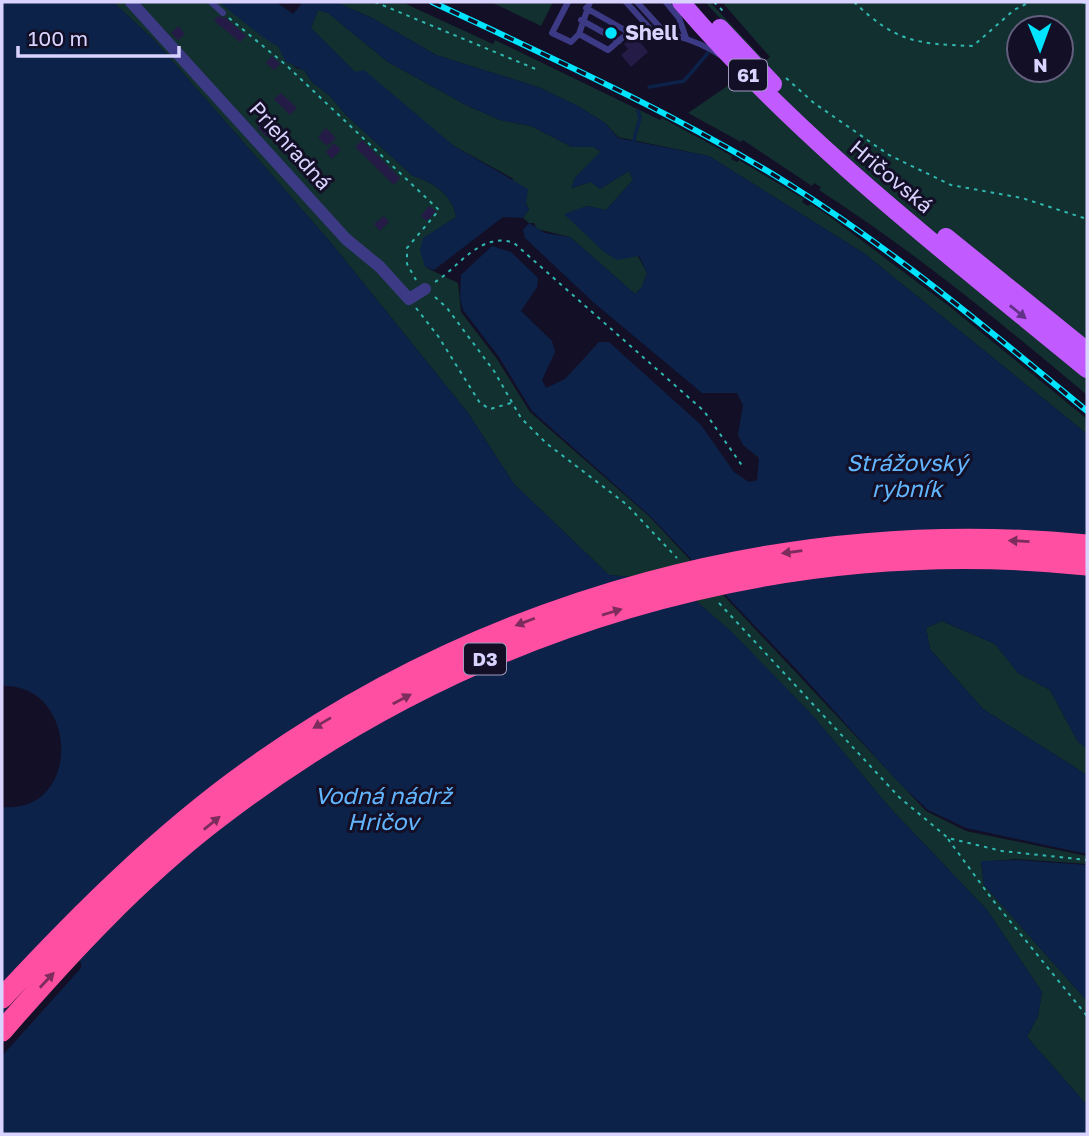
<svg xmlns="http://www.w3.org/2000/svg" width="1089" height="1136" font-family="'Golos Text',sans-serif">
  <rect width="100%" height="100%" fill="#130f26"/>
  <path fill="#12302f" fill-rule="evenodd" d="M113,2H219L278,46L296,68L304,70L312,82L329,95L346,115L413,176C433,182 453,195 456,217L436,230L425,267L458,283L461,312L497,359L530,412L649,516L926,811L966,831L1087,856V864L1016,859L981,862L984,885L1087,1001V1105L1027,1037L1038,1016L1042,992L987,910L891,809L813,716L732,633L695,600L643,578L609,575L514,484L468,413L332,244L155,41Z
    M336,2L406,4L493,44L495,40L660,120L662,118L732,156L731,159L737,162L739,160L804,199L802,202L808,206L811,204L829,216L949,306L1087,419V434L865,254L709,156L618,137L605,123L578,106L538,87L436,55L374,19Z
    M491,2H553L541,26Z
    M705,2H710L765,61L770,57L722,2H1087V395C1001,323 914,251 819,190L821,187L814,183L812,186L743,140L741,142L688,113L761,63ZM1019,28H1061V70H1019Z
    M318,10L328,13L388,62L466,105L500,120L531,126L572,147H594L601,152L575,178L572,188L591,182L600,189L629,171L633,180L606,210L587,206L565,215L638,256L647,273L642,287L635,294L570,237L537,229L534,223H529L523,218L529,209L512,178L454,146L355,72L311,28Z
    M942,621L995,644L1018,673L1050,690L1078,742L1087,748V775L983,709L930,649L926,628Z"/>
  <path fill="#0c2248" d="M2,2H113L155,41L332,244L468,413L514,484L609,575L643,578L695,600L733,633L813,716L891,809L987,910L1042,992L1038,1016L1027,1037L1087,1105V1134H2V1056L81,968V962L76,960L29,974L2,1016V807C84,814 78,682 2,686Z
    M219,2H276L293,14L303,2H336L374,19L436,55L538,87L578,106L605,123L618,138L709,156L865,254L1087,434V748L1078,742L1050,690L1018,673L995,644L942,621L926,628L930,649L983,709L1087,775V854L966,828L928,810L900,784L797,670L650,516L532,411L499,357L463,310L460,298L461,275L492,246L511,252L538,278L537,287L521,311L552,341L555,352L542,380L546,388L565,379L599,342H609L701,425L734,472L749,482L757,480L759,458L743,445L738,435L743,405L737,393H702L593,302L525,238L523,230L529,223L545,233L570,237L635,294L642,287L647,273L639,256L617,260L604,252L564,214L587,206L606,210L633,180L629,171L600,189L591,182L571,188L575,178L601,151L593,147H572L531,126L500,120L466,105L388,62L328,13L318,10L311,28L355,72L364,70L454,146L528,189L526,205L529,209L523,218L503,217L434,270L425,267L420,250L423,238L456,217C453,195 433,182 413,176L346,115L329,95L312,82L305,71L285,61L278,46C266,42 232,12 219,2Z
    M1017,860L1087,865V1001L984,885L981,861Z"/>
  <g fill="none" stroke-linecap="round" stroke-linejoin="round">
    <path stroke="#0c2248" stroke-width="3.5" d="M649,87L684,81L708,53
      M633,143L640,118L638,111"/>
  </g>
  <path fill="#241b47" d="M218,16L226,18L246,36L240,42L214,21Z
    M178,26L185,34L178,40L171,33Z
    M636,37L648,52L631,67L621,55L628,49L624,44Z
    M272,56L280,64L274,70L266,63Z
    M281,93L297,108L290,115L274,99Z
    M267,119L276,128L267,137L257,128Z
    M326,128L336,138L327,146L318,137Z
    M362,140L400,178L394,185L355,147Z
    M334,143L341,150L332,159L326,152Z
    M429,206L436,211L427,221L421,216Z
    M384,216L389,222L380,231L374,224Z"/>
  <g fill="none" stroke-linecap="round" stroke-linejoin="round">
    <path stroke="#2fb8b0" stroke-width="2" stroke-dasharray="3.5 5" stroke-linecap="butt" d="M375,2L538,70
      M714,2L725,13
      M854,2C896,42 916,44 973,46L1014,10L1030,2
      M1082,2L1087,4
      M229,18L286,65L439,210L407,248V264L416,280
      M786,78L814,103L889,155L951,185L1022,198L1087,219
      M435,282C459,267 481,231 514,243L704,411L743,467
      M435,297L447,308L494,371L521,418L546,443L626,504L677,558
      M416,308L438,336L480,403L490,409L511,403
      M719,603L899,797L948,838L1002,851L1087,860
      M948,839L992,899L1087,1016"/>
    <path stroke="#3d3a85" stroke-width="6" d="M211,2L223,13
      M568,2L552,33L571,42L579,34
      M590,2L579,34L608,50C615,45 622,36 630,33C652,23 702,43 720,55
      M626,2L654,33
      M637,2L667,35
      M666,2L679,18L686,38
      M586,8L630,33
      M581,20L619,41"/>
    <path stroke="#3d3a85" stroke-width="12" d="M131,2L346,239L380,267L409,299L425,289"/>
    <path stroke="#c25bff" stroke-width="18" d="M681,2C800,141 946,253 1087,369
      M720,28L773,84
      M946,237L1087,351"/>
    <g stroke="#00e5ff" stroke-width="6">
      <path id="rail" d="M432,2C552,58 674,113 787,183C894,250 990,331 1087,411"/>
    </g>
    <use href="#rail" stroke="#130f26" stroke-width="3.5" stroke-dasharray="10" stroke-linecap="butt"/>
    <path stroke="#ff4fa3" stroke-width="21" d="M2,998C78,916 159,835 250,770C491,598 793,516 1087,545
      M2,1031C68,955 137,880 218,818C465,628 776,532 1087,565"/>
  </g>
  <defs><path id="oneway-solid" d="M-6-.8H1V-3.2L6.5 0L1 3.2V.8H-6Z" transform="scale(1.75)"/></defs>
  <use fill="#623188" href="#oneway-solid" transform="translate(1018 312) rotate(39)"/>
  <g fill="#7d2c5e">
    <use href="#oneway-solid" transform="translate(1019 541) rotate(-177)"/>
    <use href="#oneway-solid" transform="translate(792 552) rotate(172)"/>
    <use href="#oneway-solid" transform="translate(612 612) rotate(-17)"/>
    <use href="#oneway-solid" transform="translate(525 622) rotate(159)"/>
    <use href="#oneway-solid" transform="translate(402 699) rotate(-28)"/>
    <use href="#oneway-solid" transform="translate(322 723) rotate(149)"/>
    <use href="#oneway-solid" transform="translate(212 823) rotate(-39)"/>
    <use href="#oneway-solid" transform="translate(47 980) rotate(-47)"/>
  </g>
  <circle fill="#00e5ff" stroke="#130f26" stroke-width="2.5" cx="611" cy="33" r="7"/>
  <g text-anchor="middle" stroke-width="6" stroke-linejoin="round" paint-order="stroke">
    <g fill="#130f26" stroke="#9e99be" stroke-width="2">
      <rect x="729" y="59.5" width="38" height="31" rx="5"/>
      <rect x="464" y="643.5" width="42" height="31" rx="5"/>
    </g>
    <g font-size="19" font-weight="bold" fill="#d9d4ff">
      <text x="748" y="82">61</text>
      <text x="485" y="666">D3</text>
    </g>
    <g font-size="21" font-weight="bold" fill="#d9d4ff" stroke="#130f26" text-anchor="start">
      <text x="625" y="40">Shell</text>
    </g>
    <g font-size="21" fill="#d9d4ff" stroke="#130f26">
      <text transform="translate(290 146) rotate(48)" y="7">Priehradná</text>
      <text transform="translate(891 177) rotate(40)" y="7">Hričovská</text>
    </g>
    <g font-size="23" font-style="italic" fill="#62b6ff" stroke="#130f26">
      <text x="907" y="471">Strážovský<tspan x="907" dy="26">rybník</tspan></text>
      <text x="383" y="804">Vodná nádrž<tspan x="383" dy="26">Hričov</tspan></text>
    </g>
  </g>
  <rect width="1089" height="1136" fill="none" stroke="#d9d4ff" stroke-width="7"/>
  <g transform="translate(1040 49) rotate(179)"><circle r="33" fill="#130f26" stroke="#625e7d" stroke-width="2"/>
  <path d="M0-5L12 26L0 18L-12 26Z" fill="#00e5ff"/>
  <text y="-10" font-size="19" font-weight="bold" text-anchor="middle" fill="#d9d4ff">N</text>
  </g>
  <path d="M18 46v10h161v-10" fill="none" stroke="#d9d4ff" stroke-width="3.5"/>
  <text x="28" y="46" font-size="21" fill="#d9d4ff" stroke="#130f26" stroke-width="5" paint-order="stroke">100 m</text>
</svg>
